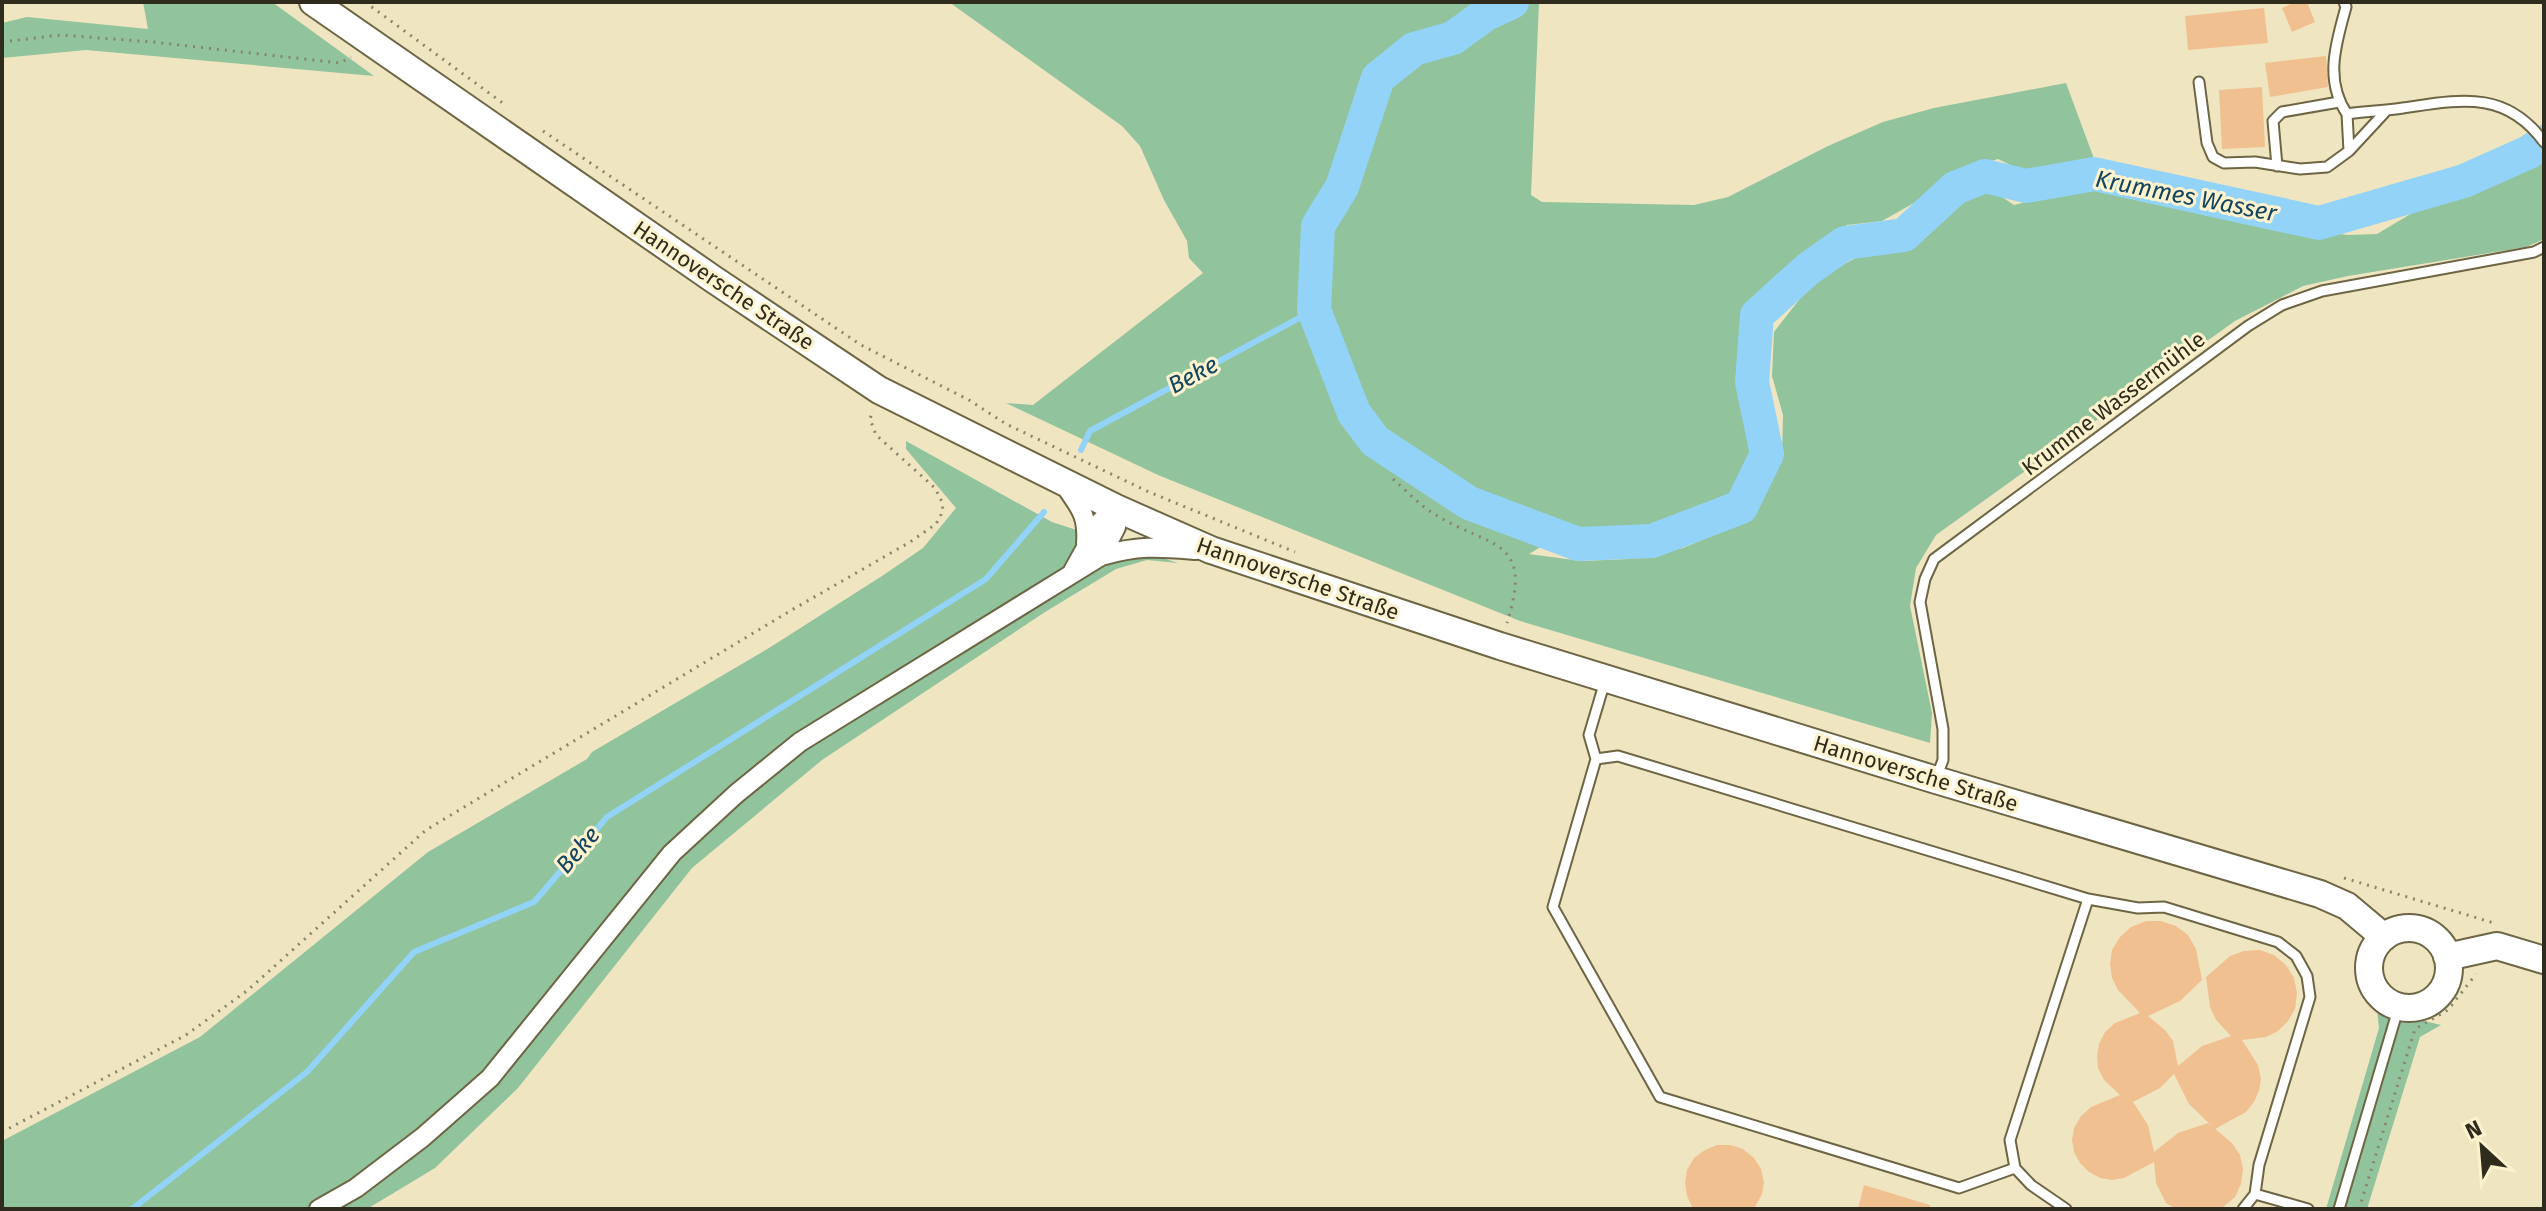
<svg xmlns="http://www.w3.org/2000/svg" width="2546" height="1211" font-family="'Fira Sans',sans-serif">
  <rect width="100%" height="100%" fill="#efe6c1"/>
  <path fill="#91c39c" d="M143,2H272L374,76L86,50L2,58V23L27,17L148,29Z
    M949,2H1539L1531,195L1542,202L1694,205L1728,197L1828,146L1883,122L1934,108L2066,83L2096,164L2031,175L1998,159L1968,168L1937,190L1882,221L1847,225L1761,291L1749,313L1741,381L1754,450L1734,495L1657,528L1595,537L1564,533L1529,554L1581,561L1629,559L1683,548L1735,526L1766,493L1782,457L1783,415L1772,376L1774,332L1813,282L1857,257L1891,251L1915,235L1944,207L1990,189L2014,205L2093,186L2222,219L2348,235L2377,234L2419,209L2544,162V239L2526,247L2348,276L2303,286L2235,321L1936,535L1916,568L1910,606L1932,713L1930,743L1520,621L1158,475L1006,403L1033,405L1203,273L1189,258L1187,241L1164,200L1140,146L1122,126Z
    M906,441L1052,522L1178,563L1147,560L1116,569L1045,612L822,760L692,868L518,1088L435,1168L367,1209H2V1141L200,1037L428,852L587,759L592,752L769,648L882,576L923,548L956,508L906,449Z
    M2377,1010L2441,1025L2420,1037L2367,1209H2326L2379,1028Z"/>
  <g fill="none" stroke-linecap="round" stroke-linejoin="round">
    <path stroke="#94d3f8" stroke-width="6" d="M1081,450L1090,431L1314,310
      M132,1209L307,1072L414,952L534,902L607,817L986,579L1044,512"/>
    <path stroke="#94d3f8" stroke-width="34" d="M1512,2L1486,14L1453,38L1414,49L1378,78L1342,187L1318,226L1314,310L1354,413L1375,441L1469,503L1578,544L1652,541L1741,507L1767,454L1752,382L1757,315L1808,269L1845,243L1904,235L1955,188L1985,176L2026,186L2094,174L2319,223L2464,181L2529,152L2544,142"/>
  </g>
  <path fill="#f1c091" d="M2295,2H2307L2315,22L2292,32L2282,8Z
    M2264,8L2268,43L2188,50L2185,16Z
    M2326,56L2328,87L2270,97L2265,63Z
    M2262,87L2265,147L2222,149L2219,90Z
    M2146,921H2161L2176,926L2188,935L2196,949L2202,980L2180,1001L2148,1016L2165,1030L2173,1041L2178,1066L2202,1046L2231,1036L2216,1020L2210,1007L2206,977L2230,956L2244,951L2260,950L2274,955L2286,965L2294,978L2297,993L2295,1009L2288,1021L2278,1031L2266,1037L2242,1040L2258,1065L2261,1079L2259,1091L2254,1102L2246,1112L2215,1129L2189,1104L2174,1074L2160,1088L2133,1102L2148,1125L2154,1152L2178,1133L2208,1123L2232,1143L2240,1155L2243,1169L2241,1184L2235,1197L2221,1209H2176L2166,1203L2156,1183L2154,1162L2124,1178L2112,1180L2100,1178L2089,1172L2080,1163L2074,1152L2072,1140L2074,1128L2081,1116L2091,1107L2120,1095L2104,1080L2098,1068L2097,1056L2099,1044L2105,1032L2115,1023L2140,1013L2118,990L2112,978L2110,964L2112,950L2120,937L2131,927Z
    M1717,1145H1730L1743,1149L1754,1158L1761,1169L1764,1182L1762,1194L1754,1209H1693L1687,1196L1685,1183L1687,1170L1694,1158L1705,1150Z
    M1864,1185L1930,1205V1209H1858Z"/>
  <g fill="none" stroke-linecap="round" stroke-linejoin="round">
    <g stroke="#6d6544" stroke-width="13">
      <path id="service" d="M2344,2L2346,7C2336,43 2324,80 2347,114C2365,111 2384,111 2403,108C2459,100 2505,89 2544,142
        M2199,82L2207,143L2213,157L2224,163L2255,162L2300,169L2327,167L2349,151L2387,110
        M2347,114L2349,151
        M2277,166L2273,121L2282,112L2339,102
        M1605,681L1589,735L1596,759L1553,907L1660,1097L1959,1188L2015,1168
        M1596,759L1618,756L2088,899
        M1937,776L1943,760V729L1920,602L1925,579L1934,559L2248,326L2282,305L2322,291L2534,252L2544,247
        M2255,1194L2308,1209
        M2066,1209L2031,1185L2015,1168L2010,1140L2088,899L2138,908L2164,907L2278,942L2296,956L2307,976L2310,997L2259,1165L2255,1194L2243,1209
        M2339,1209L2399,1006"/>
    </g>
    <g stroke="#6d6544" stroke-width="22">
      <path id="minor" d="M1064,484C1080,508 1088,514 1086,544
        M1101,556L1116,527V508
        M1073,571L1101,521L1116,508
        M319,1209L356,1188L423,1137L490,1078L672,853L736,794L800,742L1101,556C1139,545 1158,547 1196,550"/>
    </g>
    <g stroke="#6d6544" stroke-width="30">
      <path id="secondary" d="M313,2L713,279L879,390L1116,508L1211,550L1500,646L1936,780L2320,894L2347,906L2384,937
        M2369 968a40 40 0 1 1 80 0a40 40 0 1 1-80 0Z
        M2447,957L2497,946L2544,960"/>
    </g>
    <path stroke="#8a846b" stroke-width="3" stroke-dasharray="2 6" stroke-linecap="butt" d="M365,2L504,104
      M2,42L61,35L153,42L340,63L351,57
      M543,131L861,345L969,400L1006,424L1149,492L1295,552
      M1393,479C1407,491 1420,506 1436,515C1491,549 1534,537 1507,623
      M2344,878L2494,923
      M2,1132L186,1035L248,990L426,830L790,611L910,542L936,524L943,511L942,502L935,488L876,435L870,419L873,410
      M2359,1209L2415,1029L2448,1010L2476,974"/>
    <use href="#service" stroke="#fff" stroke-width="9"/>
    <use href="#minor" stroke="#fff" stroke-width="18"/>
    <use href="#secondary" stroke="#fff" stroke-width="26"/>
  </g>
  <g text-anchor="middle" stroke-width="6" stroke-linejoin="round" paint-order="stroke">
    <g font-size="22" fill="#2f2b1d" stroke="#fcf3ce">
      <text transform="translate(724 285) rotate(34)" y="8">Hannoversche Straße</text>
      <text transform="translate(2113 403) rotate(-37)" y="8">Krumme Wassermühle</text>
      <text transform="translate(1298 578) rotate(19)" y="8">Hannoversche Straße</text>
      <text transform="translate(1916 773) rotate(17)" y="8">Hannoversche Straße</text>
    </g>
    <g font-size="24" font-style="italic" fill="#13455e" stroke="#fcf3ce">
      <text transform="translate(2186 196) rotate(11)" y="8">Krummes Wasser</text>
      <text transform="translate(1193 375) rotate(-28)" y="8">Beke</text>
      <text transform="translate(578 850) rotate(-49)" y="8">Beke</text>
    </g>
  </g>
  <rect width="2546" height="1211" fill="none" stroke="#2f2b1d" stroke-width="8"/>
  <g transform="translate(2482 1147) rotate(334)" stroke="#fcf3ce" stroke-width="6" paint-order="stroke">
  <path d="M0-6L14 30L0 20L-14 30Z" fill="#2f2b1d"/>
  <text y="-12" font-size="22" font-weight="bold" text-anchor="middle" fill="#2f2b1d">N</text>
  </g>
</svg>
